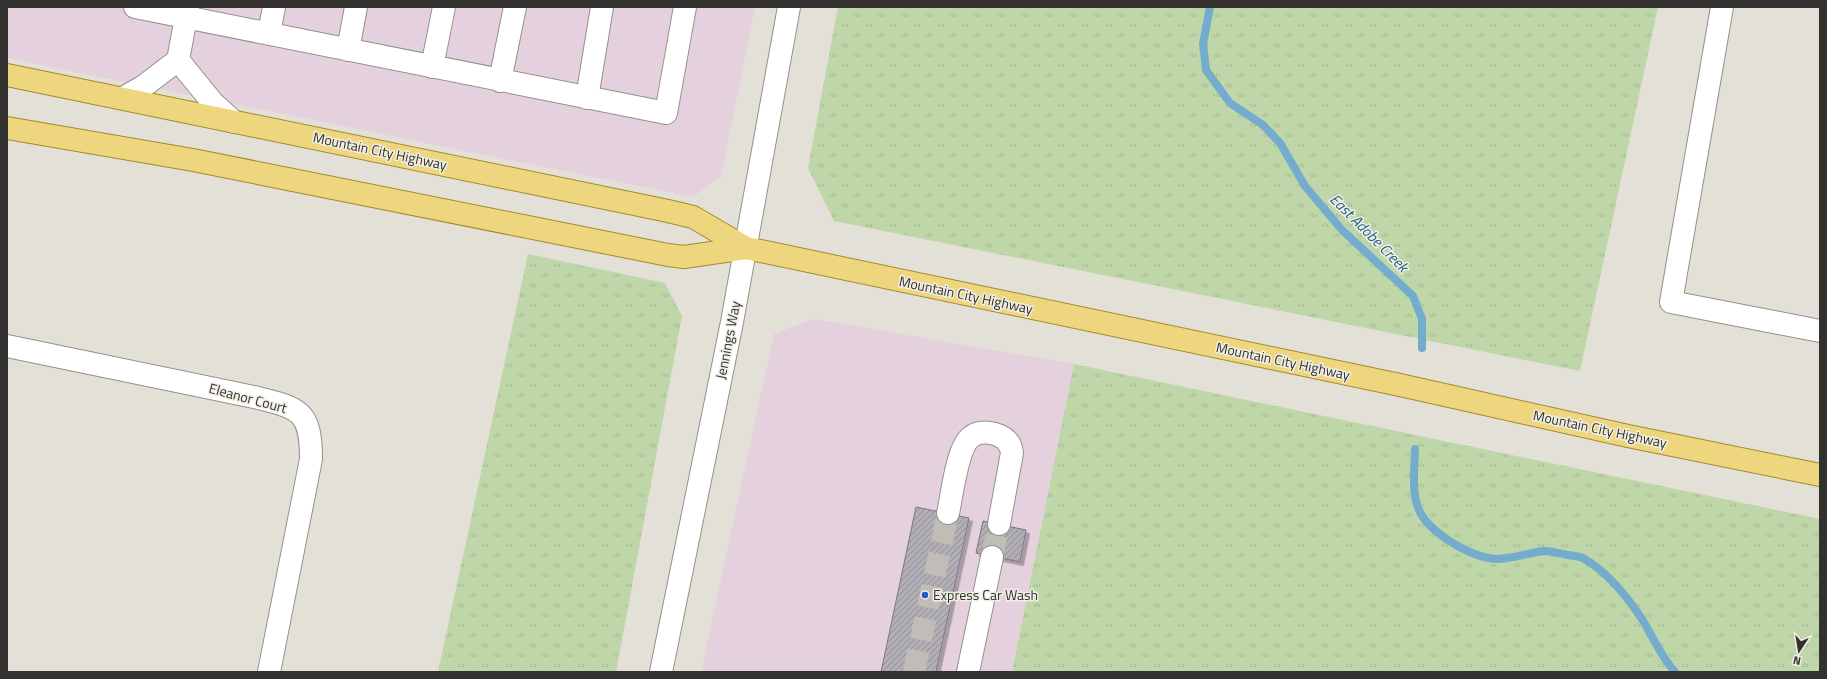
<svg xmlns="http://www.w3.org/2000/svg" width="1827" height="679" font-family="'Titillium Web',sans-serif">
  <defs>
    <pattern id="grass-tufts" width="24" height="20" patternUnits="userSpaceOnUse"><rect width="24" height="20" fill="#bfd6a8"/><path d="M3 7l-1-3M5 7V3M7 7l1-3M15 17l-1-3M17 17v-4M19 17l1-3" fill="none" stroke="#a5b891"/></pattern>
    <pattern id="building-hatch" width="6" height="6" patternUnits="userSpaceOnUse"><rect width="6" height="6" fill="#b1aeb5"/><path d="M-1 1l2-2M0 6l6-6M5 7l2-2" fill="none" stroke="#918e94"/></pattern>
    <filter id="shadow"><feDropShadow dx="3.5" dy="3.5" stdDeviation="0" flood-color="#0004"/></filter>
  </defs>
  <rect width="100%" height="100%" fill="#e3e0d8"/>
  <path fill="#e5d0dd" d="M7,7H755L721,176L693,197L7,58Z
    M814,319L1074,364L1012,672H701L774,334Z"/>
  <path fill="url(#grass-tufts)" d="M838,7H1658L1580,371L834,221L808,168Z
    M528,254L665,283L682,316L616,672H438Z
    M1074,364L1820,519V672H1012Z"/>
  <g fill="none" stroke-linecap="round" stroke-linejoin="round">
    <path stroke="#73accc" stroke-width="8" d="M1210,7L1203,44L1206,70L1230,103L1263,125L1280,143L1305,186L1342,230L1413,296L1422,319V348
      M1415,449C1413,499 1409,517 1456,545C1468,552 1485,559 1499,559C1514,558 1529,553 1544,551C1552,551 1561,554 1568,555C1573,556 1578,556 1583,558C1606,571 1625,594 1640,616C1652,634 1660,656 1675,672"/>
  </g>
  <path fill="url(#building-hatch)" stroke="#7a787f" filter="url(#shadow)" d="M916,507L969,518L936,672H881Z
    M983,521L1026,530L1020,562L976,553Z"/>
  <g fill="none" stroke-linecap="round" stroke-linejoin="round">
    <path stroke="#c0bdb6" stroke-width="22" stroke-dasharray="22 11" stroke-linecap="butt" d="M992,557L999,524
      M914,672L948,513"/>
    <g stroke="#94918a" stroke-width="24">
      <path id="minor" d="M135,7L666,113L685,7
        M1722,7L1671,302L1820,331
        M269,34L274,7
        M348,50L356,7
        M178,60L213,103L234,122
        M432,67L444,7
        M500,81L515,7
        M123,98L144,86L178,60L188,7
        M587,98L602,7
        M7,346L254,397C299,408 311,410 311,459L269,672
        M948,513C952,496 957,447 971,437C978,431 987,432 995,434C1005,437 1011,443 1012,453L999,524
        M661,672L732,322L789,7
        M968,672L992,557"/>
    </g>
    <g stroke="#a48a2b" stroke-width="24">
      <path id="major" d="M7,75L668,211L693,217L746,248L1400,385L1628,436L1820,475
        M7,128L193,160L668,255L684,257L746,248"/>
    </g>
    <use href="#minor" stroke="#fff" stroke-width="22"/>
    <use href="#major" stroke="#eed67f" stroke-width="22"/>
  </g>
  <circle fill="#235ac7" stroke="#f1eee5" stroke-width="1.5" cx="925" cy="595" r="4"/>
  <g text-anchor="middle" stroke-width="3" stroke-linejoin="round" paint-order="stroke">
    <g font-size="14" fill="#32312e" stroke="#f1eee5">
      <text transform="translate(380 151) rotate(12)" y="5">Mountain City Highway</text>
      <text transform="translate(966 295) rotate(12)" y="5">Mountain City Highway</text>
      <text transform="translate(728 340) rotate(-79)" y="5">Jennings Way</text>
      <text transform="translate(1283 361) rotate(12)" y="5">Mountain City Highway</text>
      <text transform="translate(248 398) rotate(15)" y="5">Eleanor Court</text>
      <text transform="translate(1600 429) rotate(12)" y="5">Mountain City Highway</text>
    </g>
    <g font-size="14" fill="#32312e" stroke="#f1eee5" text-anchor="start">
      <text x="933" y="600">Express Car Wash</text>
    </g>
    <g font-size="15" font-style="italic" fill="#1b5f80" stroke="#f1eee5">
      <text transform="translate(1369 233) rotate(45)" y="5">East Adobe Creek</text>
    </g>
  </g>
  <rect width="1827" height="679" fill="none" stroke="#32312e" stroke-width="16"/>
  <g transform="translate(1799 651) rotate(192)" stroke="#f1eee5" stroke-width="3" paint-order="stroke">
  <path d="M0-3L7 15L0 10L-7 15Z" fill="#32312e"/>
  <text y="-6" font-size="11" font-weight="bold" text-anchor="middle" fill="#32312e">N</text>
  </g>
</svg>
